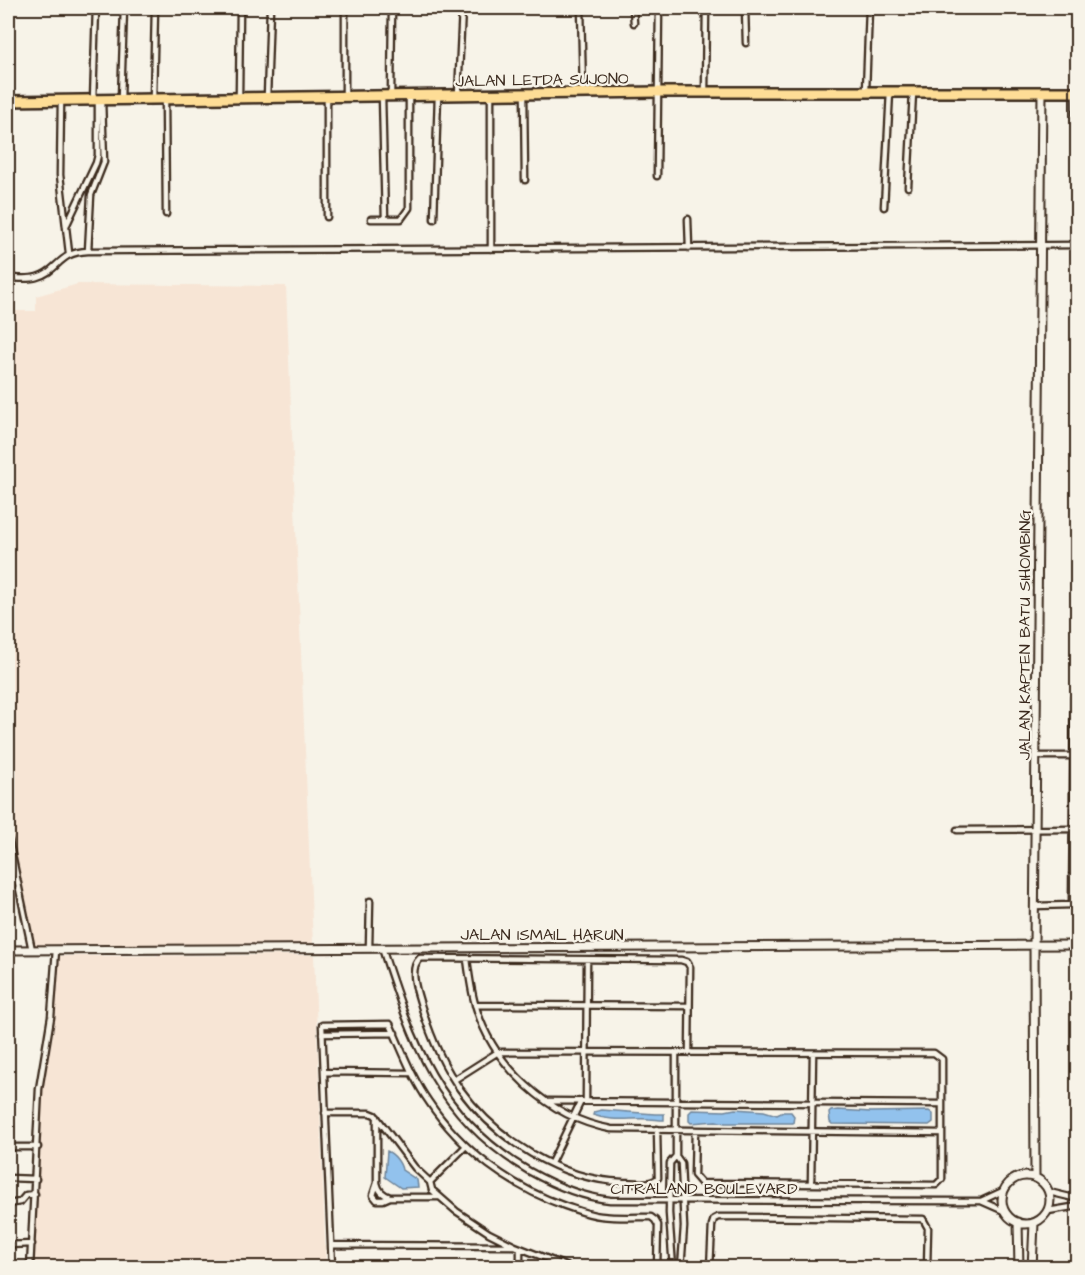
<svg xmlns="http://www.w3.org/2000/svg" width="1085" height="1275" font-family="'Architects Daughter',sans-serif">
  <rect width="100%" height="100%" fill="#f7f3e8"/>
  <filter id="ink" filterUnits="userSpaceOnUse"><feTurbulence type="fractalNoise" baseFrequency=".0167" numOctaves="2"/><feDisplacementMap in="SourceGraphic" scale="12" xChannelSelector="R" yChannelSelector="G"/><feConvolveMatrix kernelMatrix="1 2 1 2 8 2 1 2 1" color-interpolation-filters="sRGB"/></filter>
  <g filter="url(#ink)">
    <path fill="#f7e5d5" d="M78,284L286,286L313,945H33L8,834V311H36V296Z
      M314,955L326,1267L33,1268L41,1090L53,1035L57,956Z"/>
    <path fill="#92c2ed" stroke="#6f859a" stroke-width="1.5" d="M735,1109L764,1111L777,1115L783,1112H791L794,1116L793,1123H725L716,1121L691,1123L689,1121V1113L692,1110L725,1111Z
      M602,1110L655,1114H664V1120C658,1120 654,1119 649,1119C629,1118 612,1122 593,1115L594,1112Z
      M838,1110L871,1112L929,1111L933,1114V1122L929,1125L832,1124L830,1122L829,1113L831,1111Z
      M387,1151C394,1154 401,1163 402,1170L417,1180L418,1187L401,1188L385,1177Z"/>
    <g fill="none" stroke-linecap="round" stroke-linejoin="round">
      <g stroke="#3b2a1e" stroke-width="9">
        <path id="street" d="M581,8L583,93
          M633,8L634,23
          M745,8L746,43
          M866,91L869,8
          M705,92L706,8
          M1075,92L1076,210
          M524,94L525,180
          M391,95L392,8
          M458,95L462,8
          M345,96V8
          M239,97L240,8
          M267,97L270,8
          M327,97V217
          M165,98L166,214
          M121,99L124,8
          M153,99L155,8
          M61,100L60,175L69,253
          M93,100L96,8
          M657,176L659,8
          M908,187L913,92
          M884,207L890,92
          M371,219H385L382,96
          M385,219H401L409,208V95
          M434,219L438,95
          M688,219L689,248
          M67,224L96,163L98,155V103
          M491,249V94
          M88,251L91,195L104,162L102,100
          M8,278C17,278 28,280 37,277C59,271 58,252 88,251L1078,245
          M1036,756H1078
          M957,830L1078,829
          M8,836L32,950
          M1035,906L1072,905L1074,697
          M369,948L370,901
          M382,948C413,1043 437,1117 529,1171C554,1185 581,1197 610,1200L954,1201H981L1005,1190
          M467,959C469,974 471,990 475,1004C492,1065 549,1118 611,1129L942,1133
          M475,1005L689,1006
          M322,1034L395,1033
          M676,1053V1156L681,1163L684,1227L681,1268
          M324,1072L412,1073
          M454,1080L498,1052L934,1053L942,1059V1179L936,1185L701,1183L694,1175L695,1130
          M548,1101L942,1104
          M586,1101L587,960
          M325,1113H370L375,1115L415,1168L430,1182L432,1190L456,1211L489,1233L515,1246L571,1268
          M377,1117V1183C379,1191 382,1194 390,1197H438
          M657,1129L658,1178C649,1186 634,1182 623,1182C560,1180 497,1140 460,1089C441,1063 429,1032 420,1002C416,989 409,968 420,958L681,960L687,962L690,967L689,1053
          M8,1147H38
          M551,1163L581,1101
          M8,1178L36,1179
          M430,1182L466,1146
          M377,1183L373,1195L377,1200H383L390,1197
          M811,1184L813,1053
          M1049,1192L1078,1199
          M981,1201L1006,1212
          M8,1204L20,1202L26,1195L35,1194
          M1048,1211L1078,1206
          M8,1245L32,1244
          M331,1245L514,1246
          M30,1268L39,1089L51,1017L56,950
          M332,1268L322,1025L390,1024C402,1050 412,1078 429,1102C461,1150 511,1187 565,1206C577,1210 589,1215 601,1216C617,1218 635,1217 651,1217L655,1220L658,1225L657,1268
          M520,1268V1249
          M673,1268L669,1213L670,1163L676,1156
          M710,1268L712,1225L714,1219L718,1217H742L923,1219L928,1228L927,1268"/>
      </g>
      <g stroke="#3b2a1e" stroke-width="11">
        <path id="secondary" d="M8,950L1078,945
          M1002 1200a24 24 0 1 1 48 0a24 24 0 1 1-48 0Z
          M1035,1178L1034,945L1042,92
          M1018,1222L1019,1268
          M1032,1268L1034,1223"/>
      </g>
      <g stroke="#3b2a1e" stroke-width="14">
        <path id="highway" d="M8,101L657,92H1078"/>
      </g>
      <use href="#street" stroke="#f7f3e8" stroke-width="4.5"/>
      <use href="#secondary" stroke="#f7f3e8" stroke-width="7"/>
      <use href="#highway" stroke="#fedd96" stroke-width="9"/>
    </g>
  </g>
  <g text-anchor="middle" stroke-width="4.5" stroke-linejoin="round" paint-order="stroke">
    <g font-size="16" fill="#3b2a1e" stroke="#f7f3e8">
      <text transform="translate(542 79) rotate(-1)" y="6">JALAN LETDA SUJONO</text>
      <text transform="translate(1024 635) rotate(-90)" y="6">JALAN KAPTEN BATU SIHOMBING</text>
      <text x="542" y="940">JALAN ISMAIL HARUN</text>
      <text x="704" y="1194">CITRALAND BOULEVARD</text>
    </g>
  </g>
  <rect width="1085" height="1275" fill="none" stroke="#f7f3e8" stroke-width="30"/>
  <rect x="15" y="15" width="1055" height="1245" fill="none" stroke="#3b2a1e" stroke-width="2" filter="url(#ink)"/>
</svg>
